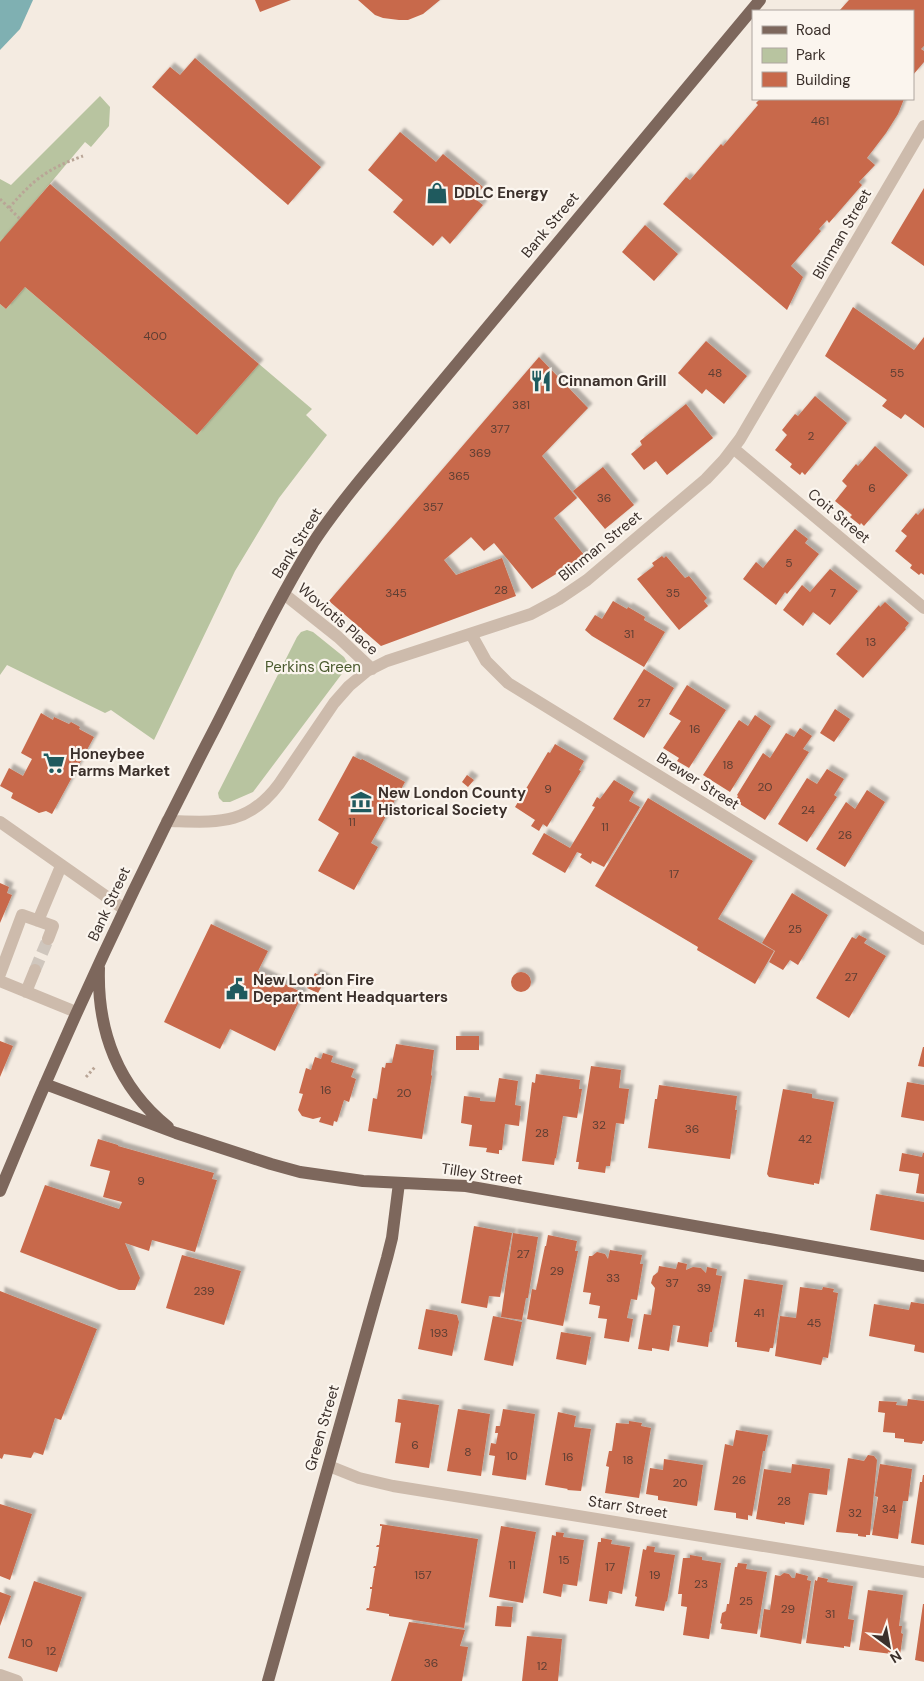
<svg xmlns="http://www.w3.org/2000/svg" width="924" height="1681" font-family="'DM Sans',sans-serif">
  <defs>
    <filter id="shadow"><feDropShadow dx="4.5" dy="-4.5" stdDeviation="1" flood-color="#0004"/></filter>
  </defs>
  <rect width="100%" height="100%" fill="#f4ebe1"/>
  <path fill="#b8c4a0" d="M100,96L110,107L109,126L91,147L85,142L0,243V179L11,185Z
    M25,287L197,435L259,364L312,409L306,415L327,435L279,498L235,571L154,740L111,710L105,713L7,665L0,675V304L6,309Z
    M307,630L313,632L344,657L347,662L344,671L253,792L230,802H223L219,798L218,793L297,637L301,632Z"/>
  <path fill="#7fb0b2" d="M0,0H33L20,29L0,50Z"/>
  <path fill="#c8694b" filter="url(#shadow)" d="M255,0H291L260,12Z
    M358,0H440L423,14L408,20H399L383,18L375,15Z
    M849,0H924V46L921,49L924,51V62L913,75V11H839Z
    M195,58L321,167L288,205L152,87L170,67L180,75Z
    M760,99H904L898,114L886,133L867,158L875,165L859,182L862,185L829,223L827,220L819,229L821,231L791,266L803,277L787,310L663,204L686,177L690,180L721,144L723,146L758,105L756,103Z
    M400,132L436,162L443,154L483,187L474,198L483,205L450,244L442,236L433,246L393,212L403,200L368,170Z
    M50,184L259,364L197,435L25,287L6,309L0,304V242Z
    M924,188V266L891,243Z
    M645,225L678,254L654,281L622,252Z
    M853,307L914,350L924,337V428L905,414L901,419L882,406L887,400L825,356Z
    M706,341L747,376L724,404L706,389L702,394L678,373Z
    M539,357L588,408L542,456L577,498L554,518L585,556L532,589L494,543L484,551L471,537L444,560L456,575L502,558L516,596L381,646L329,601Z
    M815,396L847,423L805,475L802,472L800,475L790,467L792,464L775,450L787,435L782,430L795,414L798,416Z
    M686,404L713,438L667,475L656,461L644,470L631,454L642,445L640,441Z
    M875,446L908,475L864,526L861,523L860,525L850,517L852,515L835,501L847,486L842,481L856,464L858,466Z
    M603,467L634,505L605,529L573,491Z
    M924,508V575L921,573L919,575L910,568L912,565L895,551L907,536L901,531L916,513L918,515Z
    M795,529L808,539L805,543L819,554L787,594L785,592L776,605L743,579L756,562L763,568Z
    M662,556L664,558L666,556L685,578L689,576L707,598L704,601L708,606L679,630L637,579L654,566L652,563Z
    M830,569L858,591L830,625L813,612L803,626L783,610L802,585L810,592Z
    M613,601L627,609L628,607L645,617L644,620L665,632L644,667L592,636L585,630L595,615L602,619Z
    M885,602L909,623L905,628L906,629L863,678L836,654L879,605L880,607Z
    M644,669L674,688L644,738L613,719Z
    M687,685L726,710L689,768L677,761L679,758L663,748L681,721L669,714Z
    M835,709L850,719L834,742L820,733Z
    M41,713L53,720L54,717L69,724L71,722L80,727L79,729L94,737L52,814L46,811L39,813L11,798L13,793L0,786L9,768L23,776L32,759L21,753Z
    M755,715L771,726L730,792L703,775L739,720L748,726Z
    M800,728L812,736L803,749L809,752L765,820L735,801L738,796L737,795L763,753L770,758L786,733L794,737Z
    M555,744L584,761L579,770L581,771L547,827L543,824L539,831L531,826L535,820L515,807L548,752L550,753Z
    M353,756L361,760L362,759L405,782L371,843L378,847L354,890L318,871L339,833L318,820Z
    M827,769L844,779L834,795L837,797L807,842L778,824L807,778L817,784Z
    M467,775L474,780L468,787L462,782Z
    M614,780L634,792L629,801L640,807L604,867L592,861L591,864L580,857L582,854L577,852L565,873L532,854L544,833L570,848L595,807L592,806L597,797L600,799Z
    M867,790L885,802L845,867L816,849L846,802L855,809Z
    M648,798L753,861L718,919L774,951L755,984L697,950L698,947L595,886Z
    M0,883L9,887L7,893L12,895L0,923Z
    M792,893L828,915L798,965L790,960L783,970L769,962L775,951L762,943Z
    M211,924L268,951L258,971L303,993L275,1051L230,1029L220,1049L164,1022Z
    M859,935L867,939L864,943L886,956L849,1018L816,998L852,937L856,939Z
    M511 982a10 10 0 1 1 20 0a10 10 0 1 1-20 0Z
    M315,973L326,979L318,993L307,988Z
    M456,1036H479V1050H456Z
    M0,1041L13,1046L0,1077Z
    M396,1044L434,1050L431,1075L432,1076L422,1139L368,1131L373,1098L377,1099L382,1067L385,1068L386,1063H392Z
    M923,1047H924V1067L918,1066Z
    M323,1053L333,1056L331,1062L354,1069L351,1077L356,1079L349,1102L344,1100L337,1122L334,1121L333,1126L319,1122L321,1117L313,1119L302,1116L298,1110L303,1094L299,1093L306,1068L311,1070L315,1057L321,1059Z
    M591,1066L621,1070L619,1088L629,1089L624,1124L616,1123L610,1166H606L605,1173L578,1169L579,1162H576Z
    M536,1074L580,1080L579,1089H582L577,1118L563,1116L556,1158H555L554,1165L522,1161L532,1082L535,1083Z
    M499,1078L518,1081L515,1105L521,1106L519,1126L505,1124L502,1150H499V1154L486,1152L487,1148L469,1146L472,1125L461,1123L464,1096L480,1098V1101L495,1102Z
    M907,1082L924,1085V1121L901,1117Z
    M659,1085L737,1096L735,1110H737L730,1159L648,1148L655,1099H657Z
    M783,1089L812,1094V1098L834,1102L819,1184L814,1183V1185L769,1177L767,1174Z
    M98,1139L118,1145V1146L214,1173L212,1179L217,1180L195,1252L152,1240L149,1251L125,1243L140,1278L135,1290H119L20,1252L45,1185L119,1209L122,1202L103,1197L110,1171L90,1166Z
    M902,1153L922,1157L923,1153H924V1194L916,1193L919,1174L899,1171Z
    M876,1194L924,1202V1240L870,1230Z
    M474,1226L512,1233L500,1297L489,1296L487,1308L461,1303Z
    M513,1233L538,1237L528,1298H526L522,1320L501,1317Z
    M548,1235L577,1241L575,1251H578L563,1326L527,1319L532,1289L536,1290L545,1246H546Z
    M610,1250L642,1255L640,1264H643L637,1300L631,1299L627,1318L633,1319L629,1342L604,1338L607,1319L598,1318L600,1306L589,1304L591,1293L583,1292L589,1256H592L597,1252L605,1254L608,1259Z
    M182,1255L241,1271L224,1325L166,1308Z
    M678,1262L687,1264L686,1270L693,1267L701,1268L706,1273L707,1267L717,1269L716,1275L722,1276L712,1332H710L708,1347L677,1342L680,1326L673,1325L669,1351L652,1348V1351L638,1349L644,1314L651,1315L655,1288L651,1283L653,1276L658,1272L659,1266L676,1269Z
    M744,1279L783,1285L773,1348H770L769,1352L737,1347V1342H735Z
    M800,1287L822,1290L823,1287L834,1289L833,1292L838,1293L828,1358L823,1357L821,1365L775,1356L780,1316L796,1318Z
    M0,1291L97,1329L61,1420L55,1418L43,1455L34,1452L31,1458L4,1454L2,1459L0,1458Z
    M911,1302L924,1304V1353L914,1351L915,1345L869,1336L874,1304L909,1310Z
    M426,1309L457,1315L459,1322L452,1356L418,1349Z
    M493,1316L522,1322L513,1366L484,1360Z
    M561,1332L591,1337L586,1365L556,1359Z
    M398,1399L439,1405L429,1468L395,1463L401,1423L395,1422Z
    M908,1399L924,1401V1441H923L922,1444L904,1442V1439L895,1438V1433L883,1432L885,1413L878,1412L879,1401L897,1402L896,1405L907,1406Z
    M458,1409L490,1414L481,1476L447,1471Z
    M503,1409L535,1414L526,1480L492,1475L495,1456L489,1455L491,1443L496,1444L498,1433H495L496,1426H500Z
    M558,1412L576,1416L574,1427L591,1429L581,1491L567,1490L568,1489L545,1485Z
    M629,1421L642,1423L641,1426L651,1428L639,1498L605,1493L609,1467L606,1466L609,1451H612L616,1423L629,1424Z
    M736,1430L768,1435L765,1451H763L752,1516L748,1515V1520L736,1518V1513L714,1510L725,1444L733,1446Z
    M868,1455L874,1456L877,1460L870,1535H866V1537L858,1536V1534L836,1532L848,1458L864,1461Z
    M664,1459L703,1465L697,1506L658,1500V1496L646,1494L650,1468L663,1470Z
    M792,1464L830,1469L827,1495L809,1493L804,1525L785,1522V1524L756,1519L764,1469L791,1473Z
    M880,1464L912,1469L908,1501H903L898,1539L872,1535L878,1497L875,1496Z
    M923,1475H924V1545L911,1543L920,1482H922Z
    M0,1504L32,1514L10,1580L0,1576Z
    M380,1524L478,1539L464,1628L389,1616V1614L366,1610L367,1608H369L372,1589H370V1587H372L375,1568H373L374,1566H376L379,1547H376L377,1545H379L382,1526H380Z
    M501,1526L536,1532L523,1603L489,1597Z
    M556,1532L564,1533L563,1537L584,1540L577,1586L563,1584L561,1597L543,1593L552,1535L556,1536Z
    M601,1538L612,1540L611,1544L630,1547L622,1594L609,1591L607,1604L589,1601L598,1542H601Z
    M647,1546L655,1547L654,1552L675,1555L667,1602L666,1601L664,1611L635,1606L637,1597L635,1596L643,1549L646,1550Z
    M690,1555L702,1557V1560L721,1563L709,1639L683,1635L687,1607L681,1606L682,1594H678L683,1558H690Z
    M738,1563L747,1564L746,1569L767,1572L757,1634L721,1629L722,1624L720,1623L722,1613L726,1611L727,1604H729L735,1567H737Z
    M784,1573L789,1574L792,1578H795L796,1573L808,1576L807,1580L811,1581L801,1644L760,1637L764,1609L770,1610L775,1575L780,1576Z
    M818,1577L828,1579L827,1582L853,1586L848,1619L854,1620L850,1647L844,1646V1648L806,1643L815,1580L817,1581Z
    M34,1581L82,1597L57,1672L8,1658Z
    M868,1590L903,1595L899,1626H902L901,1633L903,1634L900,1655L859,1650Z
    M0,1592L11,1596L0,1626Z
    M923,1604H924V1662L915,1660Z
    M497,1606L513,1607L511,1627L495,1626Z
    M409,1622L465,1630L460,1646L468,1647L462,1681H391Z
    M527,1636L562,1639L558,1681H522Z"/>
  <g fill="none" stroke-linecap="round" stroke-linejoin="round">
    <path stroke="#cfc6bd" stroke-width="12" stroke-dasharray="12 6" stroke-linecap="butt" d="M35,970L48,939"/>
    <path stroke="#b9a596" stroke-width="3" stroke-dasharray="2.5 2.5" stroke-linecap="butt" d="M0,199L20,219
      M9,208C34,179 47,169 83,156
      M86,1077L95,1067"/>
    <path stroke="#cdbbac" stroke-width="12" d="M733,448L924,608
      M284,594L338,637L372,669
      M471,634L486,661L508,683L924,939
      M167,821C216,822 247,827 279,784L334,703L349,686L367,671L387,661L531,614L559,599L587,580L706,479L724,460L740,439L924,126
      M0,822L124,909
      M38,921L61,866
      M0,974L22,915L53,926L48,939
      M0,981L76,1012
      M26,992L35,970
      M329,1466L359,1478L393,1486L924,1572
      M0,1675L17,1681"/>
    <path stroke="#7d675c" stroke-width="12" d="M99,968C97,1031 118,1087 168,1127
      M45,1084L176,1133L271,1164L300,1172L363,1181L466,1186L924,1266
      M0,1191C65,1032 138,876 217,724C248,663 277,601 313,543C330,517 350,492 370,468L760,0
      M268,1681L387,1258L392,1238L399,1183"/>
  </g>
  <defs>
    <g id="shop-bare" transform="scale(1.725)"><path d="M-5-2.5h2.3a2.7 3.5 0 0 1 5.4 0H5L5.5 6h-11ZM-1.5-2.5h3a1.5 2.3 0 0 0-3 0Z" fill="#1f5a5e" stroke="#fbf5ee" stroke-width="2.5" paint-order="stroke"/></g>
    <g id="restaurant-bare" transform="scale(1.725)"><path d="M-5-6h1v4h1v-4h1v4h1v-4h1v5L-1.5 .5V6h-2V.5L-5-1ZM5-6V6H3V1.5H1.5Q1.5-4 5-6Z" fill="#1f5a5e" stroke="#fbf5ee" stroke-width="2.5" paint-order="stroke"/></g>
    <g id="supermarket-bare" transform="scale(1.725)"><path d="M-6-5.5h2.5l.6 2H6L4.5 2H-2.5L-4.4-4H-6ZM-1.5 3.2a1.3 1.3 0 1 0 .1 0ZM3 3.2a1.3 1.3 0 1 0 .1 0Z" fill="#1f5a5e" stroke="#fbf5ee" stroke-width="2.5" paint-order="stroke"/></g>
    <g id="museum-bare" transform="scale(1.725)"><path d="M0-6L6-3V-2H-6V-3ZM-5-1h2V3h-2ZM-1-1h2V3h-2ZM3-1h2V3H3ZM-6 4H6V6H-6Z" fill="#1f5a5e" stroke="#fbf5ee" stroke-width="2.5" paint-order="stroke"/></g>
    <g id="civic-bare" transform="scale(1.725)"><path d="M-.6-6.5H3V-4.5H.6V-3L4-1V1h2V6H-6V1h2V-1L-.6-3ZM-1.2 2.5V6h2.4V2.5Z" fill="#1f5a5e" stroke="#fbf5ee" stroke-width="2.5" paint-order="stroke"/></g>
  </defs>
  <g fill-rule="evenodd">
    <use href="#shop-bare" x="437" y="193"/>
    <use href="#restaurant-bare" x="541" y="381"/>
    <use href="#supermarket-bare" x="54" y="763"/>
    <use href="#museum-bare" x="361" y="802"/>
    <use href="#civic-bare" x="237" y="989"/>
  </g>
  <g text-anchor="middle" stroke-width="4.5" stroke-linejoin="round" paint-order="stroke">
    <g font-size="12" fill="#5e3e33">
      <text x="820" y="125">461</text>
      <text x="155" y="340">400</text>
      <text x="715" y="377">48</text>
      <text x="897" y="377">55</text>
      <text x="521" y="409">381</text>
      <text x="500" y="433">377</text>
      <text x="811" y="440">2</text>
      <text x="480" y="457">369</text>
      <text x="459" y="480">365</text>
      <text x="872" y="492">6</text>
      <text x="604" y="502">36</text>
      <text x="433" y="511">357</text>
      <text x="789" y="567">5</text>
      <text x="501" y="594">28</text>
      <text x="396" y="597">345</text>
      <text x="673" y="597">35</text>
      <text x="833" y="597">7</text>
      <text x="629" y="638">31</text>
      <text x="871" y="646">13</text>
      <text x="644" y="707">27</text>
      <text x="695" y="733">16</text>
      <text x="728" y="769">18</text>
      <text x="765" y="791">20</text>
      <text x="548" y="793">9</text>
      <text x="808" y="814">24</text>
      <text x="352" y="826">11</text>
      <text x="605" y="831">11</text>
      <text x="845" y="839">26</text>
      <text x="674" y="878">17</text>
      <text x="795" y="933">25</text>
      <text x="851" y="981">27</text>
      <text x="326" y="1094">16</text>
      <text x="404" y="1097">20</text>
      <text x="599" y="1129">32</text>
      <text x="692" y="1133">36</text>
      <text x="542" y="1137">28</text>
      <text x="805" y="1143">42</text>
      <text x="141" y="1185">9</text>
      <text x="523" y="1258">27</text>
      <text x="557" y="1275">29</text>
      <text x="613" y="1282">33</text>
      <text x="672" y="1287">37</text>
      <text x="704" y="1292">39</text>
      <text x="204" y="1295">239</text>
      <text x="759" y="1317">41</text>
      <text x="814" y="1327">45</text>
      <text x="439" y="1337">193</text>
      <text x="415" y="1449">6</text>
      <text x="468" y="1456">8</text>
      <text x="512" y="1460">10</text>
      <text x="568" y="1461">16</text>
      <text x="628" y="1464">18</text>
      <text x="739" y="1484">26</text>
      <text x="680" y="1487">20</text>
      <text x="784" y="1505">28</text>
      <text x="889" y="1513">34</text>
      <text x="855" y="1517">32</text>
      <text x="564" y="1564">15</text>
      <text x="512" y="1569">11</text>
      <text x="610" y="1571">17</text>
      <text x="423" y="1579">157</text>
      <text x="655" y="1579">19</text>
      <text x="701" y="1588">23</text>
      <text x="746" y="1605">25</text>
      <text x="788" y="1613">29</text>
      <text x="830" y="1618">31</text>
      <text x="27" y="1647">10</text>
      <text x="51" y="1655">12</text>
      <text x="431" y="1667">36</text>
      <text x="542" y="1670">12</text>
    </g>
    <g font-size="15" font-weight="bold" fill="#3b302b" stroke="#fbf5ee" text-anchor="start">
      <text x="454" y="198">DDLC Energy</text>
      <text x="558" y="386">Cinnamon Grill</text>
      <text x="70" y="759">Honeybee<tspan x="70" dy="17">Farms Market</tspan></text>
      <text x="378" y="798">New London County<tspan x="378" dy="17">Historical Society</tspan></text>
      <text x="253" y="985">New London Fire<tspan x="253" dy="17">Department Headquarters</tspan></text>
    </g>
    <g font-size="15" fill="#3b302b" stroke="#fbf5ee">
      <text transform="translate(550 225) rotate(-50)" y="5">Bank Street</text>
      <text transform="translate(842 234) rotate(-60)" y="5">Blinman Street</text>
      <text transform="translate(839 516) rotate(40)" y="5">Coit Street</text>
      <text transform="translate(297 543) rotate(-58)" y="5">Bank Street</text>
      <text transform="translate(600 546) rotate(-39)" y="5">Blinman Street</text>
      <text transform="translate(338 619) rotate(41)" y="5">Woviotis Place</text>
      <text transform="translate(698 781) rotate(32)" y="5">Brewer Street</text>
      <text transform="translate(109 904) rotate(-65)" y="5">Bank Street</text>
      <text transform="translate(482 1174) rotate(8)" y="5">Tilley Street</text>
      <text transform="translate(322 1428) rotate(-74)" y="5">Green Street</text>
      <text transform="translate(628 1507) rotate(9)" y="5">Starr Street</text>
    </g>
    <g font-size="15" fill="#4a5a2e" stroke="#fbf5ee">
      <text x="313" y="672">Perkins Green</text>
    </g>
  </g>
  <rect x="752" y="10" width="162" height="90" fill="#fbf5ee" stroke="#aea6a0"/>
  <rect x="762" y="26" width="25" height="8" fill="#7d675c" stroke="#aea6a0"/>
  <text x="796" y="35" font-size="15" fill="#3b302b">Road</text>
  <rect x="762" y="48" width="25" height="15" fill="#b8c4a0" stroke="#aea6a0"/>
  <text x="796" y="60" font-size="15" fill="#3b302b">Park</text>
  <rect x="762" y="72" width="25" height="15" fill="#c8694b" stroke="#aea6a0"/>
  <text x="796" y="85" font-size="15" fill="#3b302b">Building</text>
  <g transform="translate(889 1646) rotate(148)" stroke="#fbf5ee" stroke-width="4" paint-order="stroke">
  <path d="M0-4L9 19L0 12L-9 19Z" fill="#3b302b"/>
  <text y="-8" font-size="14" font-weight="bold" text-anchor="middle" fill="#3b302b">N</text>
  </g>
</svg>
